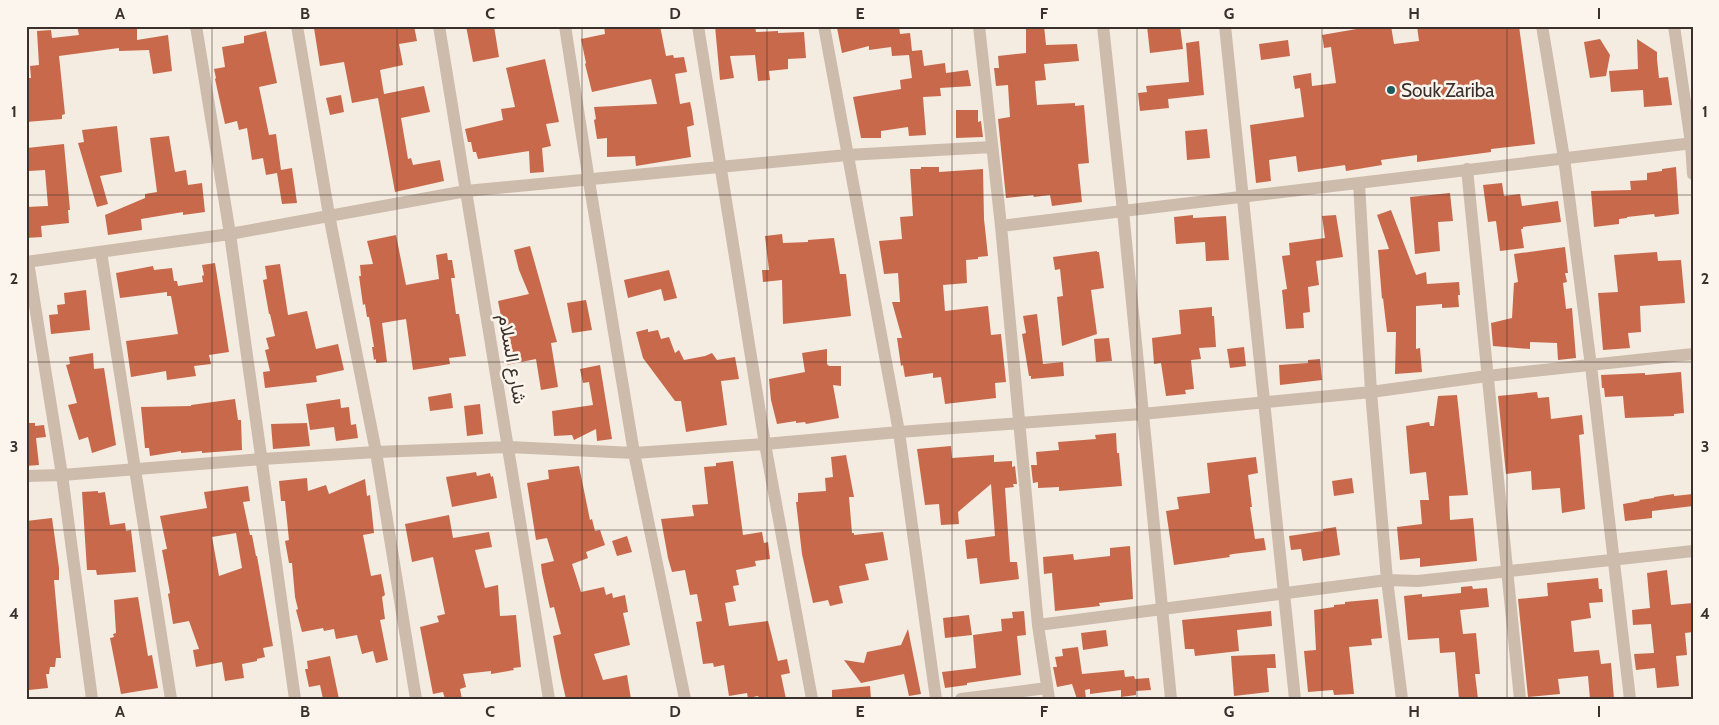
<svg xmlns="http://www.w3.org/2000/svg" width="1719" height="725" font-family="Cabin,Vazirmatn,sans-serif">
  <rect width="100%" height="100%" fill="#f4ebe1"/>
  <path fill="#c8694b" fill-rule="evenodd" d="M77,26H137V40L168,35L172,71L153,74L149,50L119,51V48L59,56L65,114L62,115V119L26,122V78H31L30,66L39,65L37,31L51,30L52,38L79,35Z
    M321,26H414L417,41L399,44L403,65L380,70L384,94L424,86L430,112L401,118L408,159L411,158L413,165L440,160L444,181L395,192L378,98L352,103L344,62L320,66L314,28Z
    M466,26H494L499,57L473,62Z
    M604,26H660L666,56L673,55L674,58L684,57L687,72L675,74L680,104L690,102L692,111L694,125L687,127L691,157L636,166L635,156L607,157V138L597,139L594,120L596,119L594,107L657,104L651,79L592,92L585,64L586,63L581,39L605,34Z
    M715,26H755L756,32L778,31V33L804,32L806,58L788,59V69L769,71L770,80L758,81L755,55L730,56L734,78L720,80Z
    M843,26H899L900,34L910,33L912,51L922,50L924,66L945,63L946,73L968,70L971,86L940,88L941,96L923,97L926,135L909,136L908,127L881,131V138H861L853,97L901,89L900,80L912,78L909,55L892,56L891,47L869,50V46L842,53L837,28Z
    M1026,26H1044L1046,45L1077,44L1079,61L1044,64L1046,80L1035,81L1037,105L1075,103V106L1084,105L1089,163L1078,164L1082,202L1052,206L1050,195L1034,197L1033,195L1006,198L998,119L1010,117L1008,85L996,86L994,68H999L998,56L1026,53Z
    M1147,26H1180L1183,49L1150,53Z
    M1384,26H1391L1394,44L1419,41L1417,26H1519L1535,144L1491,149V152L1417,162V155L1381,160L1382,165L1346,171L1345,165L1298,172L1296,156L1269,160L1271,181L1256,183L1250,125L1304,117L1300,88L1295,89L1293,76L1311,73L1312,86L1336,83L1331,47L1324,48L1322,35L1368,27L1369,28Z
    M266,31L277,83L259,87L269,135L276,134L281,170L292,168L297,203L282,204L277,173L266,175L263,158L252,160L247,128L239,130L237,121L225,124L215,79L216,78L214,69L225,67L222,47L244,43V36Z
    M1600,39L1610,55L1606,76L1590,78L1584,42Z
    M1637,39L1657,52V59L1659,78L1668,77L1672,105L1644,107L1643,90L1611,92L1609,71L1638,69Z
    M1288,40L1290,56L1261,60L1259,44Z
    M1199,41L1204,95L1168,99L1169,108L1140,111L1138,93L1147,92L1146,86L1189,82L1186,43Z
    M545,59L559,122L546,124L551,146L542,148L544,172L530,173L529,151L478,159L476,152H473L471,142H468L465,129L503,120L501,109L515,107L506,68Z
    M341,95L344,112L330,115L326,98Z
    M956,110H978V122L981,121L983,137L956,138Z
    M117,126L122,172L100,176L108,204L97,207L78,143L84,142L82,130Z
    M1207,129L1210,158L1187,160L1185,131Z
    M169,136L175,172L186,170L188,185L202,183L205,212L183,215V212L141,219L142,230L108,235L105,215L145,198V194L157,192L150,138Z
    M64,144L70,210H68L69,223L41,226L42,237L26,238V207L48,206L45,170L29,171L27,148Z
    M921,167H939V172L983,169L984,219L988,256L978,257V259L966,260L967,283L943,285L945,311L988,306L991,335L1001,334L1006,382L995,383L996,398L945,404L941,377L933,378V373L905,377L903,365L901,366L897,338H902L892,302H900L898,273L884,274L879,241L902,239L900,217L913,216L910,169H921Z
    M1676,167L1679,214L1655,217L1654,214L1627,217V218L1619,219V224L1594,227L1591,191L1631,190L1630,181L1647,180V173L1662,171V169Z
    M1502,183L1504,196L1520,194L1522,206L1558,201L1561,222L1523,227V229H1521L1524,248L1500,251L1496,221L1488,222L1483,185Z
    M1450,193L1453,221L1438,222L1440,251L1415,254L1410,197Z
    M1391,210L1416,275L1426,272L1427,284L1459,282L1460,295H1458L1459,307L1442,308V304L1416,306V349L1420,348L1422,372L1395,374L1396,332H1387L1383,298L1382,299L1378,250L1389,249L1377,215Z
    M1193,215V218L1226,216L1229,260L1206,261L1205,242L1176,244L1174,217Z
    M1336,215L1343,257L1316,261L1319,285L1308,287L1310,312L1303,313L1304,328L1286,329L1282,290L1287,289L1282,256L1290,255L1289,243L1325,238L1322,216Z
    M782,234L783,243L808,242V240L834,238L840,274H846L851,316L783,324L782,280L763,282L762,270H769L765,236Z
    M396,235L406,285L439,279L436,255L447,253L448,260H452L455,278H451L456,314H459L466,356L449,358L450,364L413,370L406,319L382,323L387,362L376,363V359L374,360L372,347H374L369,317H367L365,304L363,305L359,276H361L360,265L373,264L367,241Z
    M530,246L557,342L551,343L558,387L541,390L536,359L507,365L502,337L505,336L498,301L529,294L519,270L514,250Z
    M1565,247L1568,273H1565L1567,282L1563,283L1566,309L1572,308L1576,358L1558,360L1557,343L1530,342V349L1493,346L1491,323L1512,318L1514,283L1518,282L1514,254Z
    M1097,251V252H1099L1104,288L1091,290L1097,334L1062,346L1057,297L1063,296L1060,269L1055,270L1053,257Z
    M1657,252L1658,261L1681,260L1685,303L1640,306L1641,332L1628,333L1630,348L1603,350L1598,293L1618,292L1614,255Z
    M215,263L229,352L209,355L211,364L194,366L196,376L167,380L166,371L131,377L126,341L178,334L171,296H167V292L120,298L116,273L153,266L154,270L172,268L174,281H177L178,286L203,282L202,276L204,275L202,265Z
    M280,264L288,315L307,311L316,349L338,344L344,370L316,376L317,382L265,388L263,372L270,371L265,350L269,349L266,338L275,336L270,314H269L263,280L267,279L265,266Z
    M669,270L677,298L664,301L661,289L628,298L624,280Z
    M86,290L90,330L51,334L49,315L58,314L57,305L65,304L64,293Z
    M586,300L592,330L572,333L567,303Z
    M1212,307V316H1214L1216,347L1199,348L1201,359L1191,360L1194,389L1185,390L1186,394L1166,396L1161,363L1154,364L1152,338L1181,334L1179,310Z
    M1037,314L1043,364L1063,362L1064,376L1031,379V376H1029L1022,334L1026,333L1023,316Z
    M648,329V332L658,330L661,339L669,337L675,353L679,350L684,360L705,356L712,353L717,360L735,357L739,379L721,381L727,425L686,432L681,401H675L643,358L636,332Z
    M1109,338L1112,361L1096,362L1094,339Z
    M1244,347L1246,366L1230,368L1227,349Z
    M827,349V364L829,366H841V386L833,385L839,418L806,424L805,422L796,423V421L777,424L771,400L769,379L805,372L802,353Z
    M93,353L94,369L104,368L116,445L92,453L88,437L79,440L68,405L77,403L66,365L70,364L69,357Z
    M1320,359L1322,380L1280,385L1279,365L1308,363V360Z
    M600,365L612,439L597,441L596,429L574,440L572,435L554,436L552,411L593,405L589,382L583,383L580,369Z
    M1681,372L1684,413L1674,414V416L1625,418L1623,396L1605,397L1604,388H1602L1601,375L1645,373V375Z
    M1537,392L1538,398L1549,397L1551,419L1582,415L1584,434L1579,435L1585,509L1562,513L1560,488L1532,490L1531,471L1506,474L1498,396Z
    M451,393L453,408L430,411L428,397Z
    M1457,395L1468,495L1449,496L1450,520L1473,518L1477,561L1420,567V558L1400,560L1397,527L1422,524L1420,500H1429L1426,472L1410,474L1406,426L1429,422L1430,426H1434L1438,396Z
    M235,399L238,420H241L242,450L202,453V451L181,453V451L150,456L149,448H145L141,407L191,406V405Z
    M340,399L341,408L349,407L351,425L356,424L358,438L336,441L334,427L310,430L306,404Z
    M480,404L483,434L467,436L464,406Z
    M26,423H35V426L44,425L46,437L36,438L39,465L26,466Z
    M307,423L310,446L273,449L271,424Z
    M1116,433L1117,453H1119L1122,486L1059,491V487L1038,488V482L1033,483L1031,465H1037L1036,452L1059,450L1058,442L1096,439L1095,435Z
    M951,446L952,458L994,455V462L1012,461V467L1015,466L1017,484H1013L1014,487L1005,488L1010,562H1017L1019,579L980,584L977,558L967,559L965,540L995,536L991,484L958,512L959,524L941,525L939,504L925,505L917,449Z
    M846,455L854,497H849L852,533H854V535L883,532L888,560L865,564L869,580L839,586L843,603L830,606L828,600L813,603L802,554L796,502H798V493L826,491L825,478L833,477L831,457Z
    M1256,457L1258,473L1248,475L1252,507H1250L1255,539L1264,538L1266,550L1233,554L1229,555L1230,557L1174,565L1166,511L1179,509L1177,497L1210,493L1207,463Z
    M733,461L743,535L762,532L764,543L768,542L770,559L755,561L756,566L736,570L739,585L733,586L736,601L725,603L729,626L768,621L778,661L787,659L790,673L781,675L786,699H759L758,696L748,698L747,693L729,696L724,665L714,667L713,663L703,664L696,622L702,621L697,594L690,595L685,570L672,572L668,558L661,519L694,516L692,505L708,504L704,467L716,466V463Z
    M579,466L590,520L592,519L595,531L600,530L605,545L586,552L588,558L572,564L581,592L604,587L606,595L612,593L613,598L625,595L628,612L623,613L630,645L594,654L603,680L627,675L631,699H566L561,677L553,636L561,634L554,607L550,608L542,573L541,564L554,561L547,538L536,540L527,483L549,479L548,470Z
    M476,472L477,476L490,473L491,477L493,476L497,498L452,507L446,477Z
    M307,478L308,491L326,485L329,494L365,479L367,496L370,495L374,533L363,535L371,576L381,574L385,595L382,597L385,619L380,620L388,660L376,663L373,651L362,654L357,635L336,639L334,629L324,631L323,628L302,632L296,610L298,609L295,597L292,563H289L285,541L289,540L285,501H281L279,481Z
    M1352,478L1354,493L1334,496L1332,481Z
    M248,486L250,501L243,502L250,535H252L256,556H257L273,646L263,648L265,657L257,659V661L242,664L244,678L225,681L222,662L196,667L193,650L199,649L189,621L173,624L168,594L170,593L162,550L167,549L160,516L207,508L204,492ZM236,533L242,568L219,576L212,537Z
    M98,491V493L105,492L110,525L125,523L126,531L131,530L136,572L97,575L96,570H87L82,492Z
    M1674,494V496L1693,494V506L1652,511V518L1625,521L1623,504L1640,501L1639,500L1654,498V497Z
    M449,515L453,538L489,532L492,547L475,550L485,588L498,585L500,616L516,615L521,667L513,668L514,670L491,674V671L463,674L466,687L460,689L462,699H445L443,692L433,694L420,627L439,622L437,616L445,614L433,557L412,562L405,524Z
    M52,518L59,568V580H54L61,658H56L55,667H50L49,674H46L48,688L29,690L26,673V521Z
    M1336,527L1340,555L1303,561L1301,549L1291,550L1289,536L1323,531V529Z
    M627,536L632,552L617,556L612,541Z
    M1130,546L1133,599L1099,603L1100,606L1055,611L1052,573L1044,574L1043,557L1073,554L1074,560L1110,556V548Z
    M1667,570L1671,605L1693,603V632L1685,633L1687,655L1676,656L1679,686L1657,688L1655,668L1636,670L1634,654L1654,653L1651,624L1633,625L1632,610L1650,608L1647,573Z
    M1598,578L1599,589H1602L1603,602L1589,603L1591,618L1571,621L1574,652L1599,650L1601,664L1611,663L1614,699H1590L1588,676L1558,679L1560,694L1528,697L1518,599L1548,596L1547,583Z
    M1472,586L1473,589L1487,588L1489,607L1460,610L1463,634L1476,633L1480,674H1475L1478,699H1459L1455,652L1440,653L1439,638L1408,640L1404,596L1422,594V597L1461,593V587Z
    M138,597L148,656L152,655L158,688L121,694L110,638L114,637L113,634L116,633L114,600Z
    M1378,599L1382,638L1371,639L1372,645L1349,647L1354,694L1334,695L1333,690L1308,692L1304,651L1316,650L1314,610L1334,607V605L1345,604V602Z
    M1024,611L1026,635L1017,636L1021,675L967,683V685L945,688L942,672L976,668L973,635L1002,631L1001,619L1013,618L1012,612Z
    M1271,611L1272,626L1237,630L1239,651L1195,656L1194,649H1185L1182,620Z
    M969,615L972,635L945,638L943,618Z
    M908,629L921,694L909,696L904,674L861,683L844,660L864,663L867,652L901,645Z
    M1106,630L1108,646L1083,650L1081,633Z
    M1078,647L1082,674L1124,670L1125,677L1134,676L1135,679L1149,678L1151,690L1136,691V695L1121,697V690L1090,694V689L1085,690L1086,699H1077L1072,684L1057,687L1053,667H1057L1055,657L1063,656L1062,649Z
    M1275,654L1276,668H1267L1269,692L1234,696L1231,656Z
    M330,656L339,699H323L320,685L309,687L305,669H308L307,661Z
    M870,686L871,699H832V690Z"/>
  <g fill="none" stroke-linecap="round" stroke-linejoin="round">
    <path stroke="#cdbbac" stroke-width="12" d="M196,26L230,234L295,699
      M297,26L329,215L376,452L416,699
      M439,26L549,699
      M565,26L589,181L634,453L685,699
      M698,26L765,444L812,699
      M824,26L899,432L936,699
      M979,26L1001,226L1038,625L1049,699
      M1225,26L1295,699
      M1542,26L1564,158L1591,366L1630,699
      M1674,26L1691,143L1693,174
      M1467,169L1520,699
      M1359,183L1371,392L1387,580L1402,699
      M1001,226L1123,211L1103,26
      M101,252L171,699
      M26,262L230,234L466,191L847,155L992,147
      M28,262L62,475L92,699
      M26,476L62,475L262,459L376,452L509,447L634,453L765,444L899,432L1142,414L1371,392L1487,376L1693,354
      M1038,625L1387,580L1418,581L1693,551
      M961,699L1047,688
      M1171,699L1123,211L1693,143"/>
  </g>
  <path fill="none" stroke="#3b302b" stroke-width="1" stroke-opacity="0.55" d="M212,26V699M397,26V699M582,26V699M767,26V699M952,26V699M1137,26V699M1322,26V699M1507,26V699M26,195H1693M26,362H1693M26,530H1693"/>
  <circle fill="#1f5a5e" stroke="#fbf5ee" stroke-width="2" cx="1391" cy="90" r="5"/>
  <g text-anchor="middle" stroke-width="5" stroke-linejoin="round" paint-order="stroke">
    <g font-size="19" fill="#3b302b" stroke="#fbf5ee" text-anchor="start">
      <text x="1401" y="97">Souk Zariba</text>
    </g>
    <g font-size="19" fill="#3b302b" stroke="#fbf5ee">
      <text transform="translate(513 359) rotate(80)" y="7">شارع السلام</text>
    </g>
  </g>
  <rect width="1719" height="725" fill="none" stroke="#fbf5ee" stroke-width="55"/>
  <rect x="28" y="28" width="1664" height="670" fill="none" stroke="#3b302b" stroke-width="2"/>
  <g font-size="16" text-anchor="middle" font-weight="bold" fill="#3b302b">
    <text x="120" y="19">A</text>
    <text x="305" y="19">B</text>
    <text x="490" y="19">C</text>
    <text x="675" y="19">D</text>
    <text x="860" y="19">E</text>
    <text x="1044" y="19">F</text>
    <text x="1229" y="19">G</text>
    <text x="1414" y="19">H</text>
    <text x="1599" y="19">I</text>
    <text x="14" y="117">1</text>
    <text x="1705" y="117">1</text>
    <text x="14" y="284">2</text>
    <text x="1705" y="284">2</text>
    <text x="14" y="452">3</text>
    <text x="1705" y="452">3</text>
    <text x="14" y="619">4</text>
    <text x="1705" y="619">4</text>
    <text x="120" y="717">A</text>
    <text x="305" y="717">B</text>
    <text x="490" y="717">C</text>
    <text x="675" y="717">D</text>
    <text x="860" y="717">E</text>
    <text x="1044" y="717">F</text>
    <text x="1229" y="717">G</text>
    <text x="1414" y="717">H</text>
    <text x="1599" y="717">I</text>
  </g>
</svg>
